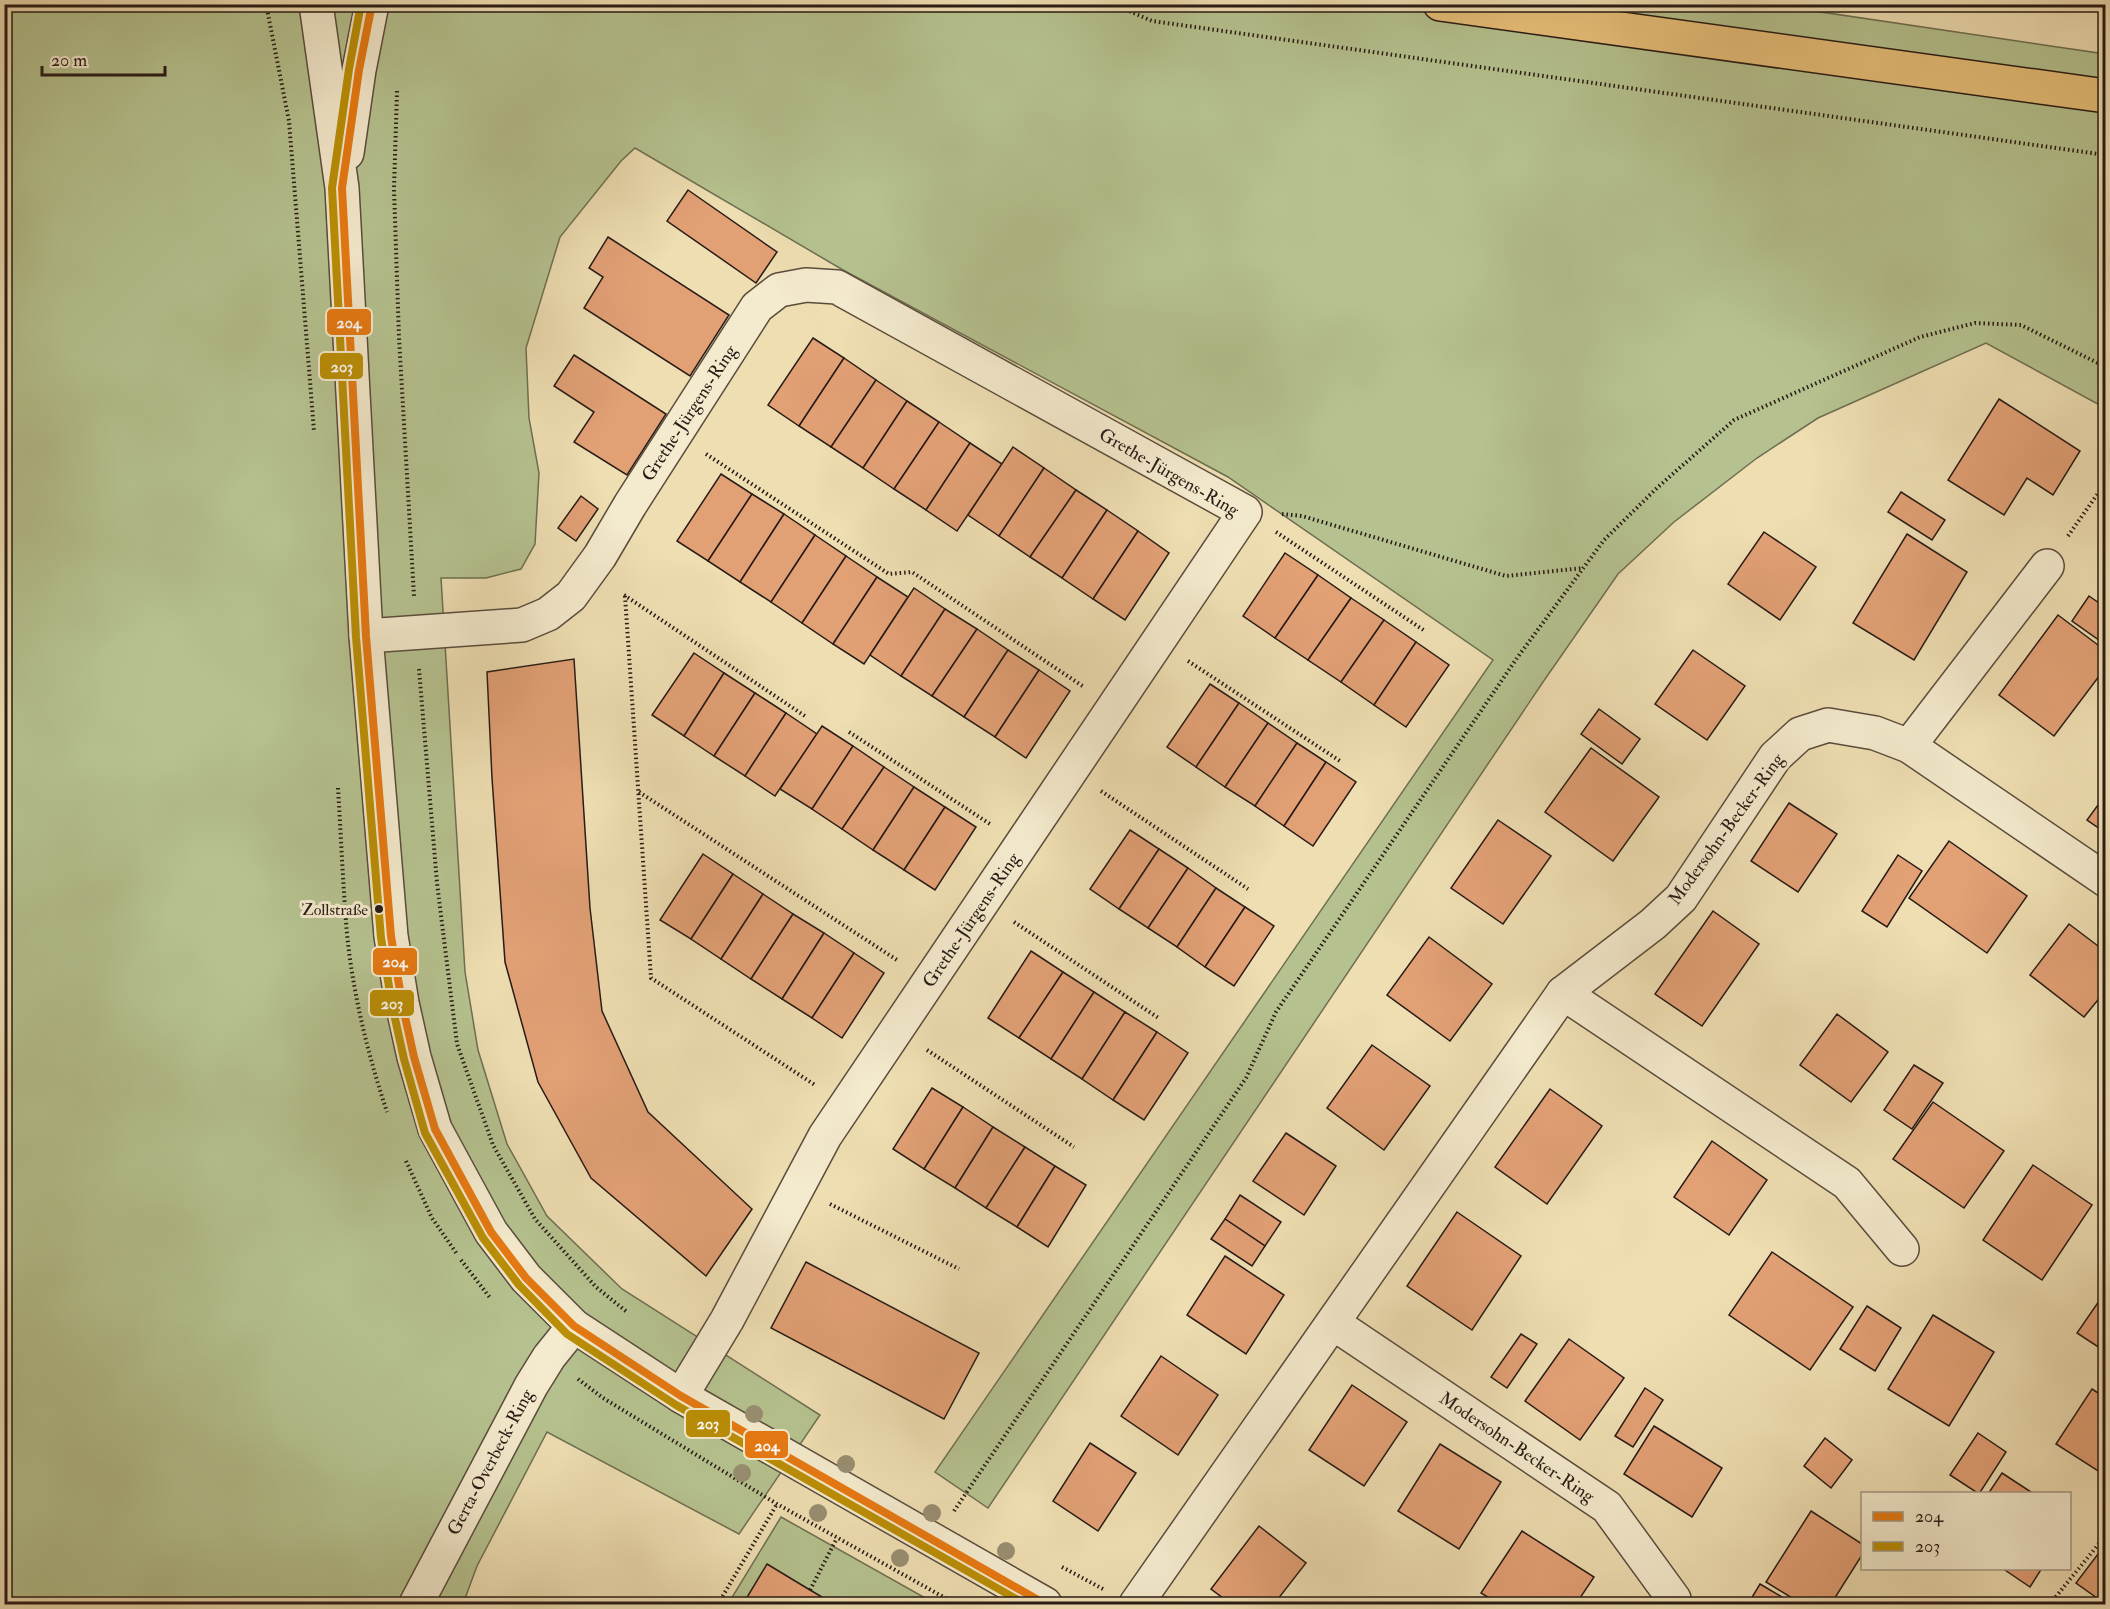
<svg xmlns="http://www.w3.org/2000/svg" width="2110" height="1609" viewBox="0 0 2110 1609" font-family="'IM FELL Double Pica',serif">
<style>
.green{fill:#b5c28f;stroke:#6e6e52;stroke-width:1.5}
.building{fill:#e2a075;stroke:#281b15;stroke-width:1.5}
.lines{fill:none;stroke-linecap:round;stroke-linejoin:round}
.minor-casing{stroke:#5a4c3c;stroke-width:36}
.major-casing{stroke:#281b15;stroke-width:36}
.path{stroke:#281b15;stroke-width:4;stroke-dasharray:1.5 3;stroke-linecap:butt}
.minor{stroke:#f4eacd;stroke-width:33}
.major{stroke:#e7bf79;stroke-width:33}
.bus-1-casing{stroke:#f4eacd;stroke-width:12}
.bus-2-casing{stroke:#f4eacd;stroke-width:12}
.bus-1{stroke:#e67912;stroke-width:8}
.bus-2{stroke:#ba8e05;stroke-width:8}
.tree{fill:#988e70}
.bus-dot{fill:#281b15;stroke:#f4eacd;stroke-width:2}
.labels{text-anchor:middle;stroke-width:6;stroke-linejoin:round;paint-order:stroke}
.bus-label{font-size:16px;fill:#281b15;stroke:#f4eacd;text-anchor:end}
.street-label{font-size:18px;fill:#281b15;stroke:#f4eacd}
.line-badge{stroke:#f4eacd;stroke-width:2}
.badge-label{font-size:16px;text-anchor:middle;font-weight:bold;fill:#fff}
</style>
<rect width="100%" height="100%" fill="#eedeb2"/>
<filter id="stains"><feTurbulence type="fractalNoise" baseFrequency=".00333" numOctaves="4"/><feColorMatrix values="0 0 0 0 .2 0 0 0 0 .09 0 0 0 0 .02 0 0 0 .5 -.17"/></filter>
<radialGradient id="worn" r=".72"><stop offset=".6" stop-color="#630" stop-opacity="0"/><stop offset="1" stop-color="#630" stop-opacity=".3"/></radialGradient>
<!-- green -->
<g class="green">
<polygon points="1767,4 2105,54 2105,408 1986,343 1818,418 1757,458 1674,522 1618,574 1543,682 988,1508 935,1472 1493,660 1228,477 843,270 635,148 621,161 560,237 526,348 529,418 539,473 535,544 521,569 486,578 441,578 465,972 478,1050 507,1144 547,1216 622,1289 820,1415 739,1534 547,1432 477,1566 463,1604 5,1604 5,5"/>
<polygon points="781,1517 936,1604 728,1604"/>
</g>
<!-- building -->
<g class="building">
<polygon points="688,190 777,252 756,283 667,221"/>
<polygon points="608,237 729,315 690,376 584,308 603,277 589,268"/>
<polygon points="813,338 844,358 799,426 768,405"/>
<polygon points="574,355 666,414 627,475 574,442 594,412 554,386"/>
<polygon points="844,358 876,380 831,447 799,426"/>
<polygon points="876,380 907,401 863,468 831,447"/>
<polygon points="1999,399 2080,451 2053,495 2027,478 2004,515 1948,480"/>
<polygon points="907,401 939,422 894,489 863,468"/>
<polygon points="939,422 970,443 926,510 894,489"/>
<polygon points="970,443 1002,464 957,531 926,510"/>
<polygon points="1013,447 1044,468 999,536 968,515"/>
<polygon points="1044,468 1076,490 1030,557 999,536"/>
<polygon points="721,474 752,494 708,561 677,541"/>
<polygon points="1076,490 1107,510 1062,578 1030,557"/>
<polygon points="1901,492 1945,520 1932,540 1888,512"/>
<polygon points="752,494 784,514 740,582 708,561"/>
<polygon points="581,496 598,509 576,541 558,528"/>
<polygon points="1107,510 1138,531 1093,599 1062,578"/>
<polygon points="784,514 815,535 771,602 740,582"/>
<polygon points="1138,531 1169,553 1125,620 1093,599"/>
<polygon points="1764,532 1816,567 1780,620 1728,584"/>
<polygon points="1907,534 1967,572 1914,660 1853,623"/>
<polygon points="815,535 846,556 802,623 771,602"/>
<polygon points="1285,553 1318,575 1275,638 1243,616"/>
<polygon points="846,556 877,577 833,644 802,623"/>
<polygon points="1318,575 1351,598 1308,660 1275,638"/>
<polygon points="877,577 908,597 864,664 833,644"/>
<polygon points="914,588 945,609 901,676 870,655"/>
<polygon points="2089,596 2106,608 2106,645 2072,621"/>
<polygon points="1351,598 1384,620 1341,682 1308,660"/>
<polygon points="945,609 977,629 932,696 901,676"/>
<polygon points="2058,615 2106,651 2106,667 2054,736 1999,695"/>
<polygon points="1384,620 1416,642 1374,705 1341,682"/>
<polygon points="977,629 1008,650 964,717 932,696"/>
<polygon points="1416,642 1449,665 1406,727 1374,705"/>
<polygon points="1008,650 1039,670 995,737 964,717"/>
<polygon points="1693,650 1745,686 1707,740 1655,704"/>
<polygon points="694,653 724,673 684,736 652,715"/>
<polygon points="574,659 590,908 602,1011 648,1112 752,1209 706,1276 591,1178 538,1082 505,962 492,778 487,672"/>
<polygon points="1039,670 1070,691 1026,758 995,737"/>
<polygon points="724,673 755,693 714,756 684,736"/>
<polygon points="1210,684 1239,703 1196,767 1167,747"/>
<polygon points="755,693 786,713 745,776 714,756"/>
<polygon points="1239,703 1268,723 1225,787 1196,767"/>
<polygon points="1599,709 1640,739 1622,764 1581,734"/>
<polygon points="786,713 817,734 775,796 745,776"/>
<polygon points="1268,723 1297,743 1255,806 1225,787"/>
<polygon points="822,726 853,746 812,809 780,789"/>
<polygon points="1297,743 1326,762 1284,826 1255,806"/>
<polygon points="853,746 884,767 842,829 812,809"/>
<polygon points="1591,748 1659,797 1613,861 1545,812"/>
<polygon points="1326,762 1356,782 1313,846 1284,826"/>
<polygon points="884,767 914,787 873,850 842,829"/>
<polygon points="914,787 945,807 904,870 873,850"/>
<polygon points="2106,794 2106,833 2087,820"/>
<polygon points="1789,803 1837,834 1798,892 1751,861"/>
<polygon points="945,807 976,827 935,890 904,870"/>
<polygon points="1498,820 1551,856 1503,924 1451,888"/>
<polygon points="1130,830 1159,849 1119,909 1090,889"/>
<polygon points="1949,841 2027,896 1987,953 1909,898"/>
<polygon points="1159,849 1188,868 1148,928 1119,909"/>
<polygon points="703,854 733,874 691,939 660,920"/>
<polygon points="1898,855 1922,871 1887,927 1862,911"/>
<polygon points="1188,868 1216,888 1177,947 1148,928"/>
<polygon points="733,874 763,894 721,959 691,939"/>
<polygon points="1216,888 1245,907 1205,967 1177,947"/>
<polygon points="763,894 793,914 751,979 721,959"/>
<polygon points="1245,907 1274,926 1234,986 1205,967"/>
<polygon points="1713,911 1759,944 1702,1026 1655,994"/>
<polygon points="793,914 824,933 782,999 751,979"/>
<polygon points="2069,924 2106,952 2106,990 2084,1017 2030,975"/>
<polygon points="824,933 854,953 812,1018 782,999"/>
<polygon points="1429,937 1492,984 1450,1041 1387,995"/>
<polygon points="1031,951 1063,972 1019,1038 988,1018"/>
<polygon points="854,953 884,973 842,1038 812,1018"/>
<polygon points="1063,972 1094,992 1051,1059 1019,1038"/>
<polygon points="1094,992 1125,1012 1082,1079 1051,1059"/>
<polygon points="1125,1012 1157,1032 1113,1100 1082,1079"/>
<polygon points="1837,1014 1888,1052 1851,1102 1800,1065"/>
<polygon points="1157,1032 1188,1053 1144,1120 1113,1100"/>
<polygon points="1372,1045 1430,1086 1384,1150 1327,1108"/>
<polygon points="1914,1065 1943,1083 1912,1129 1884,1110"/>
<polygon points="932,1088 963,1107 924,1169 893,1149"/>
<polygon points="1550,1089 1602,1126 1547,1204 1495,1167"/>
<polygon points="1933,1102 2004,1151 1964,1208 1893,1159"/>
<polygon points="963,1107 993,1127 955,1188 924,1169"/>
<polygon points="993,1127 1025,1147 986,1208 955,1188"/>
<polygon points="1286,1133 1336,1166 1304,1215 1253,1181"/>
<polygon points="1712,1141 1767,1180 1729,1235 1674,1197"/>
<polygon points="1025,1147 1055,1166 1017,1227 986,1208"/>
<polygon points="2033,1165 2092,1205 2042,1280 1983,1240"/>
<polygon points="1055,1166 1086,1185 1048,1247 1017,1227"/>
<polygon points="1240,1195 1281,1222 1265,1246 1225,1219"/>
<polygon points="1457,1212 1521,1256 1472,1330 1407,1286"/>
<polygon points="1225,1219 1265,1246 1252,1266 1211,1239"/>
<polygon points="1772,1252 1853,1307 1810,1370 1729,1315"/>
<polygon points="1225,1256 1284,1295 1246,1354 1187,1315"/>
<polygon points="806,1262 979,1353 944,1419 771,1328"/>
<polygon points="2106,1291 2106,1352 2077,1333"/>
<polygon points="1867,1306 1901,1328 1875,1371 1840,1349"/>
<polygon points="1933,1315 1994,1352 1949,1426 1888,1389"/>
<polygon points="1521,1334 1537,1344 1507,1388 1491,1377"/>
<polygon points="1569,1339 1624,1378 1580,1440 1525,1401"/>
<polygon points="1161,1356 1218,1395 1178,1455 1121,1416"/>
<polygon points="1352,1385 1407,1422 1364,1486 1309,1450"/>
<polygon points="1645,1388 1663,1400 1633,1447 1615,1436"/>
<polygon points="2092,1389 2106,1398 2106,1476 2056,1444"/>
<polygon points="1654,1426 1722,1468 1692,1517 1624,1474"/>
<polygon points="1978,1433 2006,1452 1979,1494 1950,1475"/>
<polygon points="1825,1438 1852,1460 1831,1488 1804,1466"/>
<polygon points="1090,1443 1136,1473 1098,1531 1053,1501"/>
<polygon points="1440,1444 1501,1482 1459,1549 1398,1511"/>
<polygon points="2002,1473 2034,1494 1988,1494"/>
<polygon points="1811,1511 1862,1544 1862,1555 1831,1604 1802,1604 1766,1582"/>
<polygon points="1259,1526 1306,1563 1274,1604 1231,1604 1211,1589"/>
<polygon points="1522,1531 1594,1577 1576,1604 1499,1604 1481,1593"/>
<polygon points="2101,1550 2106,1554 2106,1587 2097,1598 2076,1583"/>
<polygon points="767,1564 810,1590 834,1604 743,1604"/>
<polygon points="2002,1568 2042,1568 2030,1587"/>
<polygon points="1760,1584 1794,1604 1748,1604"/>
</g>
<g class="lines">
<defs>
<g id="minor">
<polyline points="316,4 342,188 366,636 391,936 402,1003 414,1057 435,1129 491,1232 526,1278 574,1326 681,1396 1045,1604"/>
<polyline points="347,153 359,70 372,4"/>
<polyline points="366,636 522,625 548,614 571,596 600,556 630,505 757,307 779,290 806,285 837,287 1245,512 825,1136 727,1320 681,1396"/>
<polyline points="1909,746 2047,566"/>
<polyline points="1563,993 1847,1183 1902,1249"/>
<polyline points="1333,1323 1607,1507 1674,1599"/>
<polyline points="416,1604 531,1386 549,1357 574,1326"/>
<polyline points="1136,1604 1563,993 1653,924 1681,898 1775,757 1800,734 1828,725 1875,733 1909,746 2106,880"/>
</g>
<polyline id="major" points="1440,4 2106,96"/>
</defs>
<!-- minor casing -->
<use href="#minor" class="minor-casing"/>
<!-- major casing -->
<use href="#major" class="major-casing"/>
<!-- path -->
<g class="path">
<polyline points="266,4 289,121 314,431"/>
<polyline points="1113,4 1152,21 2106,155"/>
<polyline points="397,91 394,189 399,338 414,596"/>
<polyline points="706,454 889,574 912,572 1084,687"/>
<polyline points="1282,514 1302,516 1506,576 1583,568"/>
<polyline points="1276,532 1425,631"/>
<polyline points="2068,536 2106,482"/>
<polyline points="624,595 805,716"/>
<polyline points="625,596 651,978 815,1085"/>
<polyline points="1188,661 1340,761"/>
<polyline points="419,669 437,883 457,1044 493,1145 535,1219 596,1287 627,1312"/>
<polyline points="849,732 990,824"/>
<path d="M338,788C341,837 343,886 347,934C353,994 368,1055 387,1112"/>
<polyline points="1101,791 1248,889"/>
<polyline points="639,792 897,960"/>
<polyline points="1014,922 1160,1019"/>
<polyline points="927,1050 1074,1147"/>
<polyline points="406,1161 432,1218 457,1254"/>
<polyline points="830,1204 959,1269"/>
<polyline points="461,1260 491,1299"/>
<polyline points="578,1379 603,1398 777,1504 956,1604"/>
<polyline points="954,1511 1246,1078 1276,1012 1517,658 1604,540 1658,487 1734,420 1920,337 1975,323 2021,325 2106,367"/>
<polyline points="1062,1567 1103,1589"/>
<polyline points="810,1590 837,1538"/>
<polyline points="718,1604 777,1504"/>
<polyline points="2050,1604 2106,1535"/>
</g>
<!-- minor -->
<use href="#minor" class="minor"/>
<!-- major -->
<use href="#major" class="major"/>
<defs>
<polyline id="bus-1" points="372,4 359,70 342,188 366,636 391,936 402,1003 414,1057 435,1129 491,1232 526,1278 574,1326 681,1396 1045,1604"/>
<polyline id="bus-2" points="361,4 349,69 332,188 356,637 381,938 392,1005 404,1059 425,1133 483,1238 519,1285 567,1334 676,1405 1025,1604"/>
</defs>
<!-- bus-1 casing -->
<use href="#bus-1" class="bus-1-casing"/>
<!-- bus-2 casing -->
<use href="#bus-2" class="bus-2-casing"/>
<!-- bus-1 -->
<use href="#bus-1" class="bus-1"/>
<!-- bus-2 -->
<use href="#bus-2" class="bus-2"/>
</g>
<!-- trees -->
<g class="tree">
<circle cx="754" cy="1414" r="9"/>
<circle cx="846" cy="1464" r="9"/>
<circle cx="742" cy="1473" r="9"/>
<circle cx="818" cy="1513" r="9"/>
<circle cx="932" cy="1513" r="9"/>
<circle cx="1006" cy="1551" r="9"/>
<circle cx="900" cy="1558" r="9"/>
</g>
<!-- markers -->
<circle class="bus-dot" cx="379" cy="909" r="5"/>
<g class="labels">
<!-- bus labels -->
<g class="bus-label">
<text x="368" y="915">Zollstraße</text>
</g>
<!-- street labels -->
<g class="street-label">
<text transform="translate(689 413) rotate(-57)" y="6">Grethe-Jürgens-Ring</text>
<text transform="translate(1169 472) rotate(30)" y="6">Grethe-Jürgens-Ring</text>
<text transform="translate(1726 829) rotate(-54)" y="6">Modersohn-Becker-Ring</text>
<text transform="translate(971 920) rotate(-56)" y="6">Grethe-Jürgens-Ring</text>
<text transform="translate(1517 1447) rotate(34)" y="6">Modersohn-Becker-Ring</text>
<text transform="translate(490 1462) rotate(-62)" y="6">Gerta-Overbeck-Ring</text>
</g>
</g>
<g class="line-badge">
<rect x="326" y="308" width="46" height="28" rx="6" fill="#e67912"/>
<rect x="319" y="352" width="45" height="28" rx="6" fill="#ba8e05"/>
<rect x="372" y="947" width="46" height="29" rx="6" fill="#e67912"/>
<rect x="369" y="989" width="46" height="28" rx="6" fill="#ba8e05"/>
<rect x="685" y="1409" width="46" height="29" rx="6" fill="#ba8e05"/>
<rect x="744" y="1430" width="45" height="29" rx="6" fill="#e67912"/>
</g>
<g class="badge-label">
<text x="349" y="328">204</text>
<text x="342" y="372">203</text>
<text x="395" y="967">204</text>
<text x="392" y="1009">203</text>
<text x="708" y="1429">203</text>
<text x="767" y="1451">204</text>
</g>
<!-- margin -->
<rect width="2110" height="1609" fill="none" stroke="#eedeb2" stroke-width="24"/>
<rect x="6" y="6" width="2098" height="1597" fill="none" stroke="#281b15" stroke-width="3"/>
<rect x="12" y="12" width="2086" height="1585" fill="none" stroke="#281b15" stroke-width="1.5"/>
<!-- legend -->
<rect x="1861" y="1492" width="210" height="78" fill="#f4eacd" stroke="#a29783" stroke-width="1.5"/>
<rect x="1873" y="1512" width="30" height="9" fill="#e67912" stroke="#a29783" stroke-width="1.5"/>
<text x="1915" y="1522" font-size="18" fill="#281b15">204</text>
<rect x="1873" y="1542" width="30" height="9" fill="#ba8e05" stroke="#a29783" stroke-width="1.5"/>
<text x="1915" y="1552" font-size="18" fill="#281b15">203</text>
<!-- scale -->
<path d="M42 66v9h123v-9" fill="none" stroke="#281b15" stroke-width="3"/>
<text x="51" y="66" font-size="18" fill="#281b15" stroke="#f4eacd" stroke-width="4.5" paint-order="stroke">20 m</text>
<rect width="100%" height="100%" filter="url(#stains)"/>
<rect width="100%" height="100%" fill="url(#worn)"/>
</svg>
